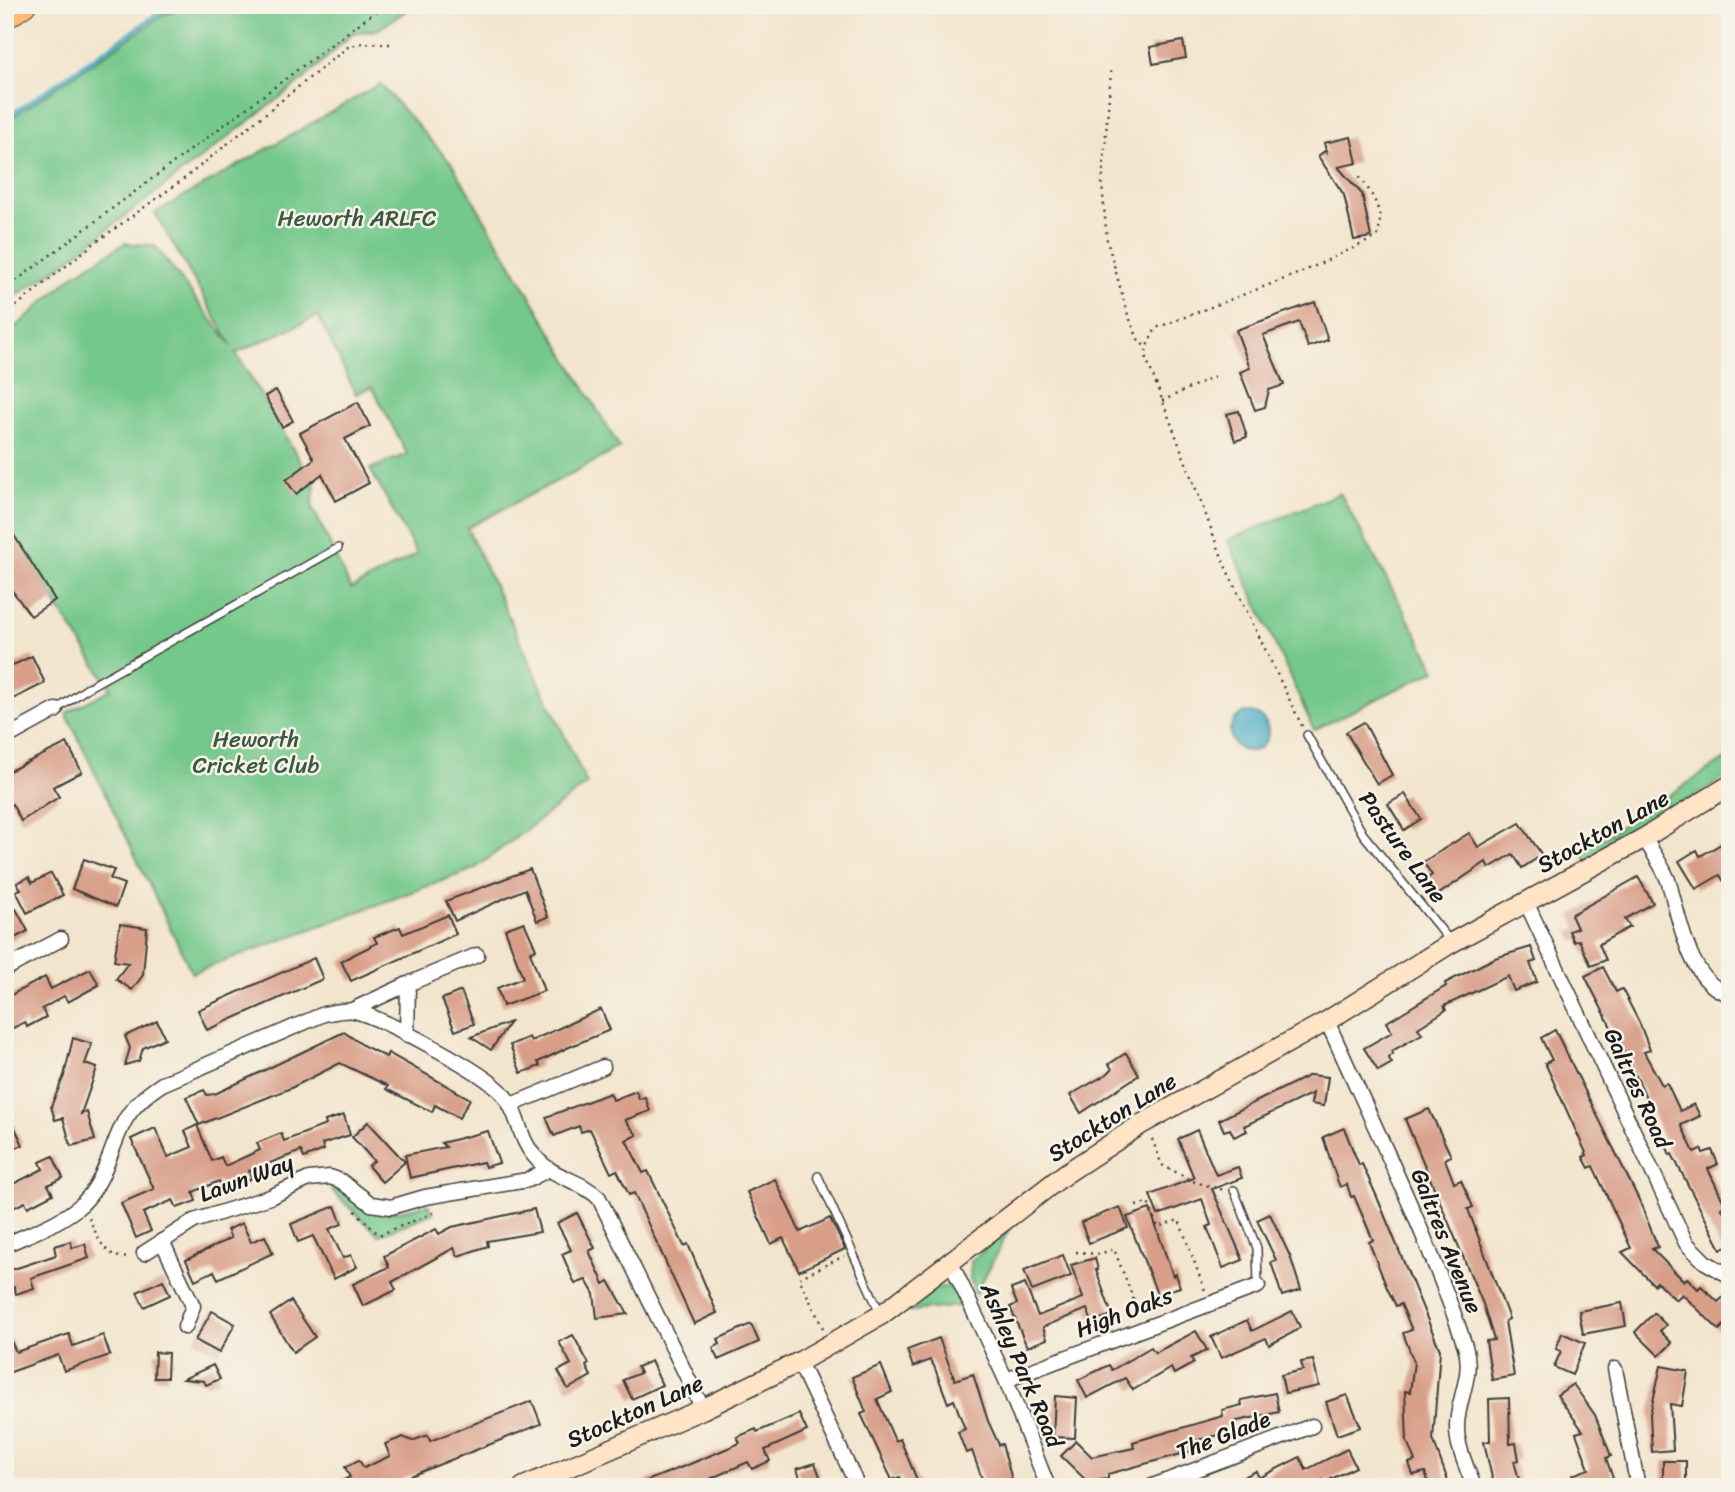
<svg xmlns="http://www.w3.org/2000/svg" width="1735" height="1492" viewBox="0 0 1735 1492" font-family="Sriracha,sans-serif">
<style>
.green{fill:#74c88b;stroke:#487254;stroke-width:2;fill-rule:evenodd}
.water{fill:#45acc5;stroke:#306470;stroke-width:2}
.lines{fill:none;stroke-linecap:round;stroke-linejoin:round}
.stream{stroke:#45acc5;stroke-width:4.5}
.building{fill:#d89e88}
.lane-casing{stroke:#3c3a37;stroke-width:10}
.street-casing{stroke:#3c3a37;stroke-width:17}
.secondary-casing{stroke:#3c3a37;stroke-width:22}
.primary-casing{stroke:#3c3a37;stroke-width:25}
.path{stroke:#3c3a37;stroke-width:2.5;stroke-dasharray:2 5;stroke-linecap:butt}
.lane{stroke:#fff;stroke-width:7}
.street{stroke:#fff;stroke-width:14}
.secondary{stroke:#ffe4c6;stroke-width:19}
.primary{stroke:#febb71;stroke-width:23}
.labels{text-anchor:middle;stroke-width:5;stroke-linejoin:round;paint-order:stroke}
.park-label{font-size:23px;fill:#3b5843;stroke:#f7f3e8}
.street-label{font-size:23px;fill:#1c1c1c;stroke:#f7f3e8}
</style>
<rect width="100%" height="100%" fill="#f7f3e8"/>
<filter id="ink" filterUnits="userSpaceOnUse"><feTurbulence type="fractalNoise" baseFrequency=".0143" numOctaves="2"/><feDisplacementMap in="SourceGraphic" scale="14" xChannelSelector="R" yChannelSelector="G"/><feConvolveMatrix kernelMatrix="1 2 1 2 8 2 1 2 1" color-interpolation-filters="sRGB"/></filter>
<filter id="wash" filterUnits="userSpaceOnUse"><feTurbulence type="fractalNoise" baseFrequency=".00686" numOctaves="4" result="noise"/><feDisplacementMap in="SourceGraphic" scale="28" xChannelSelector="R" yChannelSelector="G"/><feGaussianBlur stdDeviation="1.57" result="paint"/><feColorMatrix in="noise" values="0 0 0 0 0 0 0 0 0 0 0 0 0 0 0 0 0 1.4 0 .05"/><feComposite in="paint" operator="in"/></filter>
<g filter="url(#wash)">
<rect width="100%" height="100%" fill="#f3e5cd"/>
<!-- green -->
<g class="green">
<polygon points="188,5 415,5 377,30 353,33 304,79 52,272 5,303 5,122 162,16"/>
<path d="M380,84L452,164L620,448L467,528L587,784L474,869L192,973L66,713L111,689L5,525V331L18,325L75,274L125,243L155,246L232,346L155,213ZM318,316L356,394L372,387L407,454L370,469L417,554L351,589L312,506L315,486L236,353Z"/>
<polygon points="1340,493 1436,670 1314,730 1228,540"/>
<polygon points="1730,756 1730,775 1587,861 1581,852"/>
<path d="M331,1185C382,1211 367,1221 428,1204L433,1213L379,1235L332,1191Z"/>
<polygon points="1009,1229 976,1294 970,1278 971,1261"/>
<polygon points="939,1287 948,1287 957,1293 961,1306 901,1312"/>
</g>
<!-- water -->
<circle class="water" cx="1249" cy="732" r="19"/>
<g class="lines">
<!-- stream -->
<polyline class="stream" points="5,119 158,14 179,5"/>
</g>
<g id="blocks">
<!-- building -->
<g class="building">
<polygon points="1183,41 1186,58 1153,64 1150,47"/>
<polygon points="1351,137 1357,163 1338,167 1362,194 1371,237 1354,240 1344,195 1318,156 1325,151 1327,154 1324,143"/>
<polygon points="1315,302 1328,340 1308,347 1299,322 1263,335 1284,385 1269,390 1265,407 1255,410 1240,372 1250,368 1236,330"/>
<polygon points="276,390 293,421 282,427 265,396"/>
<polygon points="358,402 370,426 345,439 369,483 336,501 322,474 296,494 286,480 314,459 300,433"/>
<polygon points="1239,411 1247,437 1235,441 1227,414"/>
<polygon points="5,521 55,600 31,616 5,581"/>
<polygon points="32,656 45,683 5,703 5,669"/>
<polygon points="1364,722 1392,775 1377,784 1346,732"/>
<polygon points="67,743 82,772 53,787 59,797 21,821 12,804 5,808 5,773"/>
<polygon points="1405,794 1421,819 1404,830 1388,804"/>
<polygon points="1520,823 1542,855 1522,868 1513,854 1489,868 1486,862 1436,896 1425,880 1432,875 1423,862 1469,833 1478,847"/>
<polygon points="1730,839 1730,892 1720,875 1696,889 1679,861 1697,850 1700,856"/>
<polygon points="84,859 114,870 110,879 124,884 116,907 72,889"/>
<polygon points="530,869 548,917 537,921 525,889 455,921 446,901"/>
<polygon points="51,873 63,895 27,913 16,891 21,889 17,883 29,877 32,883"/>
<polygon points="1638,877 1653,903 1625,919 1630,927 1599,944 1606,960 1591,966 1579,940 1574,942 1569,931 1577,928 1571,915"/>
<polygon points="16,909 28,931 5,943 5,915"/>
<polygon points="448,915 456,934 351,981 341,961 377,943 374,937 400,927 403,934"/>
<polygon points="524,922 536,949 530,952 544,991 503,1006 497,988 523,978 505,929"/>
<polygon points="120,924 147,928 143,975 132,990 116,979 128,963 114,961"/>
<polygon points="1531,947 1536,961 1530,963 1537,982 1514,991 1508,976 1444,1006 1446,1010 1418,1028 1422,1034 1392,1051 1393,1054 1388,1057 1392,1063 1378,1071 1364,1048 1392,1032 1387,1022 1446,986 1445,983 1495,958"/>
<polygon points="314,958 323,979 207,1030 198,1010"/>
<polygon points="1603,967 1616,992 1622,989 1639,1022 1650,1050 1644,1052 1662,1085 1667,1083 1680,1111 1694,1104 1700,1116 1681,1125 1694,1152 1701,1149 1703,1153 1712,1150 1718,1164 1708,1169 1725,1205 1721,1208 1730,1218 1730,1245 1721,1249 1672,1154 1670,1155 1641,1086 1585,976"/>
<polygon points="90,969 99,985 68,1002 64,996 42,1009 46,1017 27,1027 25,1022 9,1030 5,1023 5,998 45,977 51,989"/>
<polygon points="461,991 474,1024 455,1031 442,999"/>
<polygon points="601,1009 610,1030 567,1048 538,1062 540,1066 521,1073 510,1045 529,1037 531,1041"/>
<polygon points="157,1021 165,1038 143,1048 139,1061 125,1065 130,1048 125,1036"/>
<polygon points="510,1022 491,1050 471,1037"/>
<polygon points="1555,1030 1639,1200 1658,1247 1652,1249 1684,1281 1687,1278 1698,1289 1701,1286 1718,1302 1730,1291 1730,1320 1719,1330 1682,1294 1676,1300 1657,1282 1654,1285 1622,1252 1631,1248 1593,1166 1589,1168 1583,1157 1587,1155 1545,1063 1552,1060 1541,1038"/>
<polygon points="344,1032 364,1046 386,1057 388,1053 470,1099 459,1118 435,1105 432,1112 386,1089 388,1086 340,1063 291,1088 199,1125 186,1097 204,1090 207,1095 215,1094"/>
<polygon points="73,1038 92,1044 85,1064 97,1068 81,1114 87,1112 95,1140 71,1146 63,1118 55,1120 51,1106 64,1076"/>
<polygon points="1126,1053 1139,1075 1081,1113 1070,1095 1107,1074 1112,1069 1109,1064"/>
<polygon points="1310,1075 1328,1077 1324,1106 1311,1104 1313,1093 1244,1126 1247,1131 1234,1137 1230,1129 1224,1131 1219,1120"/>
<polygon points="636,1091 639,1099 645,1097 650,1111 625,1120 637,1135 626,1140 643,1173 648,1171 684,1246 688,1244 717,1313 694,1324 634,1193 629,1195 617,1170 611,1173 590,1129 581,1132 579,1126 554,1136 546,1117 610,1093 613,1100"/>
<polygon points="1429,1109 1451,1156 1445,1159 1454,1183 1461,1180 1473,1207 1468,1209 1509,1319 1505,1321 1514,1376 1492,1380 1486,1341 1494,1340 1483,1304 1405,1119"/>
<polygon points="344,1115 350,1135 322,1144 324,1150 304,1158 301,1151 249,1171 252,1178 224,1191 219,1181 193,1192 196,1201 177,1208 173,1200 143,1213 151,1231 136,1238 121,1203 154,1189 131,1139 155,1128 168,1157 192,1147 185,1131 197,1125 212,1161 221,1157 225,1166 260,1150 257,1143 281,1133 284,1141 326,1125 325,1121"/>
<polygon points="368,1122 405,1162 382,1182 368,1166 374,1161 352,1137"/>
<polygon points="14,1126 23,1145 10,1150 5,1130"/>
<polygon points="1344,1128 1359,1165 1362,1164 1377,1197 1440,1350 1433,1439 1450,1487 1430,1487 1425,1472 1413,1475 1409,1463 1415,1461 1407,1441 1405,1391 1410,1392 1414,1362 1403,1333 1412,1330 1401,1304 1396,1306 1387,1288 1369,1242 1373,1240 1354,1196 1351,1197 1347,1184 1340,1187 1335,1174 1323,1137"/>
<polygon points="1197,1130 1216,1175 1238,1167 1242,1178 1212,1189 1243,1260 1223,1268 1207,1227 1211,1225 1202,1199 1158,1215 1150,1195 1194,1178 1178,1139"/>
<polygon points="488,1131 499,1163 485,1167 483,1162 410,1178 405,1155 446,1147 441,1143"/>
<polygon points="53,1156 63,1178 48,1185 53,1194 28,1207 25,1202 5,1212 5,1188 43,1169 40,1162"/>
<polygon points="775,1179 800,1232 830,1218 845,1249 799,1271 783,1238 771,1244 747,1192"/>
<polygon points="335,1206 342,1224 329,1229 343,1258 351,1255 357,1267 334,1279 313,1236 298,1242 291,1224"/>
<polygon points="1120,1207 1128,1228 1089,1243 1081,1222"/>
<polygon points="534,1209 540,1232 487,1241 488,1246 458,1256 454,1248 392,1282 396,1290 363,1306 353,1284 389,1267 384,1256 436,1229 439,1234 452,1227"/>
<polygon points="1150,1209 1173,1276 1176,1274 1180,1287 1157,1294 1127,1217"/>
<polygon points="577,1213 595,1248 589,1251 604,1284 609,1281 628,1314 597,1318 594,1294 586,1280 575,1284 562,1254 571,1250 557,1223"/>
<polygon points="1270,1214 1290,1256 1301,1290 1282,1296 1271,1262 1276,1260 1257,1220"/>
<polygon points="242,1223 251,1242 265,1236 273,1253 218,1279 214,1271 195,1280 186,1260 231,1238 227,1230"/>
<polygon points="71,1241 72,1248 85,1244 89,1258 31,1278 34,1288 16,1294 14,1287 5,1290 5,1272 56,1255 54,1246"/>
<polygon points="1063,1255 1071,1276 1032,1291 1024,1270"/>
<polygon points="1095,1258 1098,1270 1096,1270 1112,1315 1092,1322 1087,1309 1043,1327 1047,1339 1027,1347 1010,1307 1017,1304 1011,1289 1025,1284 1038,1316 1083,1298 1071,1265"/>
<polygon points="163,1280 170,1295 144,1307 137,1292"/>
<polygon points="291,1301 315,1337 293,1352 270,1315"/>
<polygon points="1622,1303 1626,1326 1583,1334 1579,1311"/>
<polygon points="212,1311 235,1324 219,1353 195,1340"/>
<polygon points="1292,1311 1300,1327 1294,1332 1269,1345 1266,1338 1221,1358 1211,1337 1247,1320 1252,1331"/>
<polygon points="1654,1313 1666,1325 1660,1331 1672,1343 1659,1356 1635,1332"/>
<polygon points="751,1324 759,1342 718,1360 713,1348 720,1344 718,1339"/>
<polygon points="5,1328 16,1352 69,1334 73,1346 103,1335 110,1355 64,1371 58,1355 5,1374"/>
<polygon points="1196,1331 1207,1350 1191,1358 1194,1363 1174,1374 1171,1368 1133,1390 1125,1378 1087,1398 1078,1380 1109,1365 1112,1370 1151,1347 1155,1353"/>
<polygon points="1562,1333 1585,1343 1572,1375 1554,1367 1561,1351 1556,1349"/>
<polygon points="573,1335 589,1364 586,1366 591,1376 568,1389 558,1371 571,1364 559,1342"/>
<polygon points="939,1338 955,1380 973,1374 988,1421 999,1445 1002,1444 1014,1487 985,1487 972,1451 966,1453 958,1432 965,1429 954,1400 948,1403 934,1366 930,1360 913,1367 907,1350"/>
<polygon points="155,1352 168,1353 167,1378 154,1378"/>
<polygon points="1313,1360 1319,1386 1285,1393 1281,1375 1303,1370 1301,1362"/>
<polygon points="651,1361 662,1385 632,1399 623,1380 640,1373 637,1367"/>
<polygon points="213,1365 220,1379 206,1385 204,1381 183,1379"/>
<polygon points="881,1365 892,1392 877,1399 895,1441 900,1439 920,1487 905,1487 900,1477 892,1480 861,1414 866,1412 852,1377"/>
<polygon points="1661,1366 1688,1371 1682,1406 1670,1404 1673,1450 1652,1452 1650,1414"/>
<polygon points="1573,1384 1595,1415 1611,1456 1606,1458 1616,1487 1590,1487 1589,1483 1576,1487 1572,1475 1589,1469 1576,1433 1583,1431 1557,1395"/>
<polygon points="1275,1393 1279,1412 1233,1422 1236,1431 1189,1442 1192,1451 1108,1474 1108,1479 1100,1480 1093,1487 1061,1456 1076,1441 1092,1457 1134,1448 1133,1442 1223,1416 1222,1410 1242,1405 1241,1400"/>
<polygon points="1347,1395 1361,1427 1337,1435 1326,1402"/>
<polygon points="1055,1396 1077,1398 1075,1438 1053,1437"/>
<polygon points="1509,1398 1510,1444 1516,1443 1519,1460 1514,1461 1521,1487 1494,1487 1484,1442 1490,1441 1489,1399"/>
<polygon points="532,1401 541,1424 383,1487 330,1487 350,1477 345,1467 359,1460 364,1468 390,1456 385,1444 403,1437 412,1441 428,1435 430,1441"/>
<polygon points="799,1414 807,1431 765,1450 770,1461 752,1469 748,1462 698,1484 699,1487 631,1487 690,1464 740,1443 737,1437 756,1429 757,1432"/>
<polygon points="1347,1449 1356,1467 1323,1483 1322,1480 1308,1487 1297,1487 1295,1482 1285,1487 1222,1487 1256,1471 1259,1478 1300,1457 1306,1470"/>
<rect x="1663" y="1461" width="23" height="26"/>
<polygon points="815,1463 824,1487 803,1487 797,1469"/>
</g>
</g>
</g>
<g filter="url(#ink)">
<use href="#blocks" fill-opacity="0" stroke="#3c3a37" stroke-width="2"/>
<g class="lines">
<defs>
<g id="lane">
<polyline points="56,710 89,687 338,548"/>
<polyline points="1307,735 1363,834 1451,942"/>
<polyline points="818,1176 881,1315"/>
<polyline points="1234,1190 1257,1248 1258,1286"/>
</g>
<g id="street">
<polyline points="5,738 56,710"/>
<path d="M1644,838C1652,851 1662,865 1668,880C1679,914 1688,985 1730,994"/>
<polyline points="1526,902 1686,1243 1705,1262 1730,1276"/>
<polyline points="5,969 61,939"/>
<polyline points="352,1010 408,984"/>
<path d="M1327,1021C1375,1128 1428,1235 1465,1346C1474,1374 1458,1398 1457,1425C1456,1446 1467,1467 1474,1487"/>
<polyline points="407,1035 408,984 477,955"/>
<polyline points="511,1105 603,1067"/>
<polyline points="162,1241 193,1306 185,1327"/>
<path d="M5,1245C31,1233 61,1223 82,1204C105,1182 110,1149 124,1122C133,1105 147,1094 162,1084L324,1014C334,1012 345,1009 355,1011C384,1019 485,1072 503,1094C520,1114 518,1140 537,1159C554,1178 581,1180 599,1198L703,1409"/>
<polyline points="144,1253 194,1221 270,1197 309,1179 330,1177 341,1181 371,1204 391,1207 425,1197 528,1180 547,1170"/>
<polyline points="951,1263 1006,1380 1048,1487"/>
<polyline points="799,1362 858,1487"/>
<polyline points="1615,1369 1638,1487"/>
<polyline points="1006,1380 1258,1286"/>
<polyline points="1150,1487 1312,1426"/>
</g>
<polyline id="secondary" points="523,1487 703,1409 799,1362 881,1315 1065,1174 1140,1125 1327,1021 1451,943 1644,838 1730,785"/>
<polyline id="primary" points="5,18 24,5"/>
</defs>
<!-- lane casing -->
<use href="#lane" class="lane-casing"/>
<!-- street casing -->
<use href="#street" class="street-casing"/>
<!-- secondary casing -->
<use href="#secondary" class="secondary-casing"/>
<!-- primary casing -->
<use href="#primary" class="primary-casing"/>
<!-- path -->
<g class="path">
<polyline points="1111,71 1102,184 1107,240 1127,312 1138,339 1146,348"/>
<polyline points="5,289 384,5"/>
<polyline points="5,315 92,245 185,178 348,47 363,43 391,44"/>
<polyline points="1162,401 1215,376"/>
<path d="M1302,726L1226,568L1147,360L1146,348L1156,328L1300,273L1377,237C1386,213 1372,193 1358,175"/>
<polyline points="1152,1139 1162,1165 1195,1182 1224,1190"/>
<polyline points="1136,1206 1148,1203 1158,1227 1179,1220 1205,1291"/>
<polyline points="355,1211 379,1235 433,1213 431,1210"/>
<path d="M89,1218C98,1237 105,1261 130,1257"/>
<polyline points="1076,1252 1099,1254 1114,1249 1140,1316"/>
<polyline points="823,1328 799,1278 844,1256"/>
</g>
<!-- lane -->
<use href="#lane" class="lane"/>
<!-- street -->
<use href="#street" class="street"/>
<!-- secondary -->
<use href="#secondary" class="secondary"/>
<!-- primary -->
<use href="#primary" class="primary"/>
</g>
</g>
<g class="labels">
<!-- park labels -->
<g class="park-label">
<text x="357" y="226">Heworth ARLFC</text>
<text x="256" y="747">Heworth<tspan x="256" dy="26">Cricket Club</tspan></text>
</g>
<!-- street labels -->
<g class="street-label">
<text transform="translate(1603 831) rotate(-29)" y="8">Stockton Lane</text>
<text transform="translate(1403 847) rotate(54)" y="8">Pasture Lane</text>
<text transform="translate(1638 1088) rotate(65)" y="8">Galtres Road</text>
<text transform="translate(1112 1117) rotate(-32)" y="8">Stockton Lane</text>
<text transform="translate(246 1178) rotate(-20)" y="8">Lawn Way</text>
<text transform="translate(1447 1241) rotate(68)" y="8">Galtres Avenue</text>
<text transform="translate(1124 1312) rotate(-21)" y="8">High Oaks</text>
<text transform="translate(1022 1365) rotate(67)" y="8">Ashley Park Road</text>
<text transform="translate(635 1411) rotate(-24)" y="8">Stockton Lane</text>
<text transform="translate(1223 1435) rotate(-21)" y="8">The Glade</text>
</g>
</g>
<!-- margin -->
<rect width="1735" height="1492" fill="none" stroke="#f7f3e8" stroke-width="28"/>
</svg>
